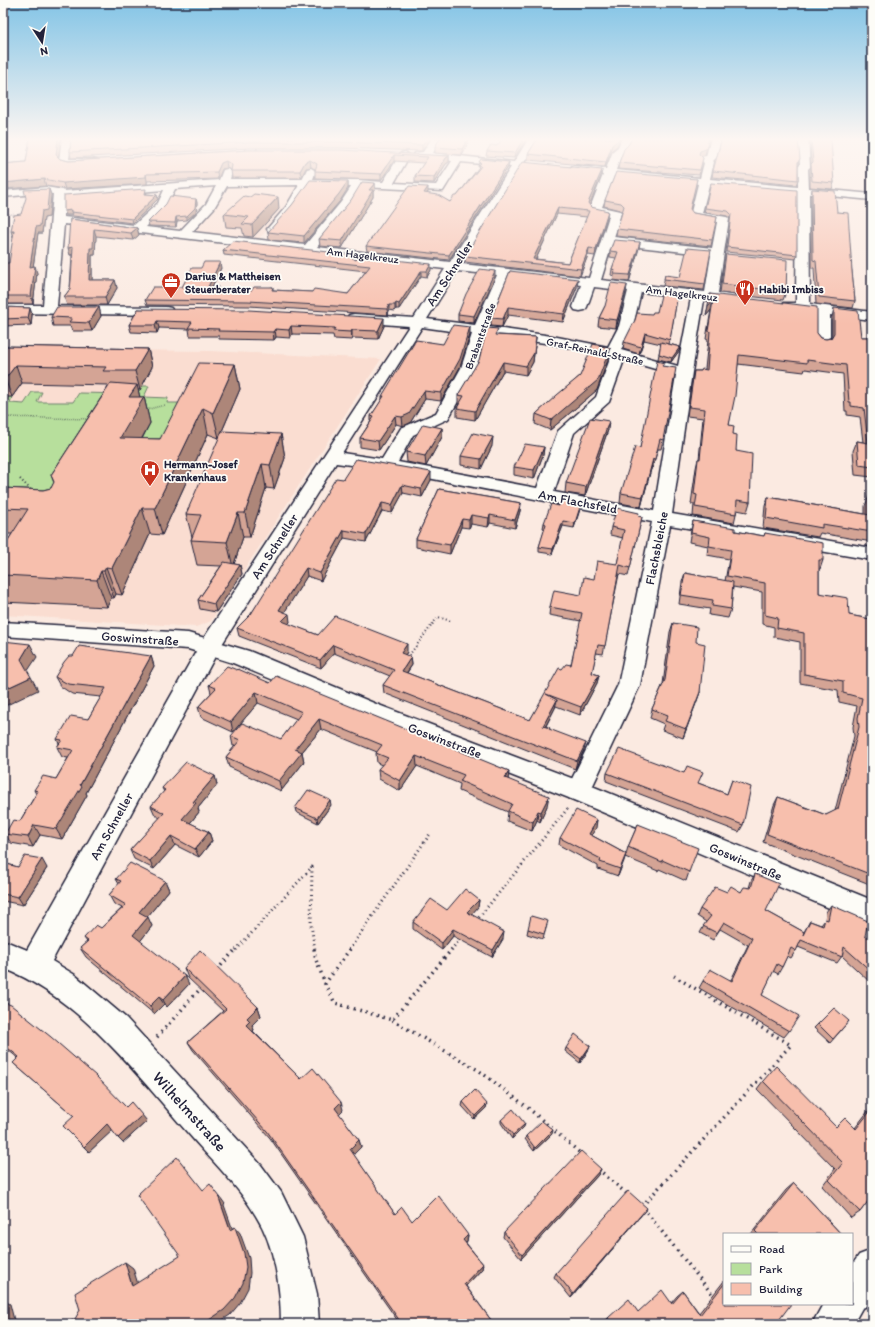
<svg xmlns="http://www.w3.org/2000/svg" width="875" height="1327" viewBox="0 0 875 1327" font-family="Itim,sans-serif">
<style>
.built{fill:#faddd1}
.green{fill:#b7df9c;stroke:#6c806c}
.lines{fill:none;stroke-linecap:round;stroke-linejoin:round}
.minor-casing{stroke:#22223b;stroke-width:3}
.major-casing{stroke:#22223b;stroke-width:3}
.path-far3{stroke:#22223b;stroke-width:1.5;stroke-dasharray:0.5 1.5;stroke-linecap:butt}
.path-far2{stroke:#22223b;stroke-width:2;stroke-dasharray:1 2.5;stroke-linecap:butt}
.path-far1{stroke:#22223b;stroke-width:3;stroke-dasharray:1 3.5;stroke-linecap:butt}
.path{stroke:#22223b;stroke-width:3.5;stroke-dasharray:1.5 4.5;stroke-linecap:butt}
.minor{fill:#fdfcf7;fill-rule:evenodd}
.major{fill:#fdfcf7;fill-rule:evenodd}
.wall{fill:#d4a495;stroke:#22223b;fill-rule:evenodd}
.shaded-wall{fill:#ad8679;stroke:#22223b}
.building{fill:#f7bfad;stroke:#22223b;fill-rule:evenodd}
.labels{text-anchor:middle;stroke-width:3.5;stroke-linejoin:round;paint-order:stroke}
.far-street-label{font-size:11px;fill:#22223b;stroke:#fdfcf7}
.far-poi-label{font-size:11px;font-weight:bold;fill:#22223b;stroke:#fdfcf7;text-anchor:start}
.street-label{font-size:13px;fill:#22223b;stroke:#fdfcf7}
.near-street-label{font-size:16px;fill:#22223b;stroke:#fdfcf7}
</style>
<rect width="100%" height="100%" fill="#fbeae1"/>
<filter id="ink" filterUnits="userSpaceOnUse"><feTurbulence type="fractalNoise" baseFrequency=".025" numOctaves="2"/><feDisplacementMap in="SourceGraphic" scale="8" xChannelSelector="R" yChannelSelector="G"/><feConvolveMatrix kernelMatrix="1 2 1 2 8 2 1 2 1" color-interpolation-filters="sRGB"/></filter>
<g filter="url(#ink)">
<!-- built -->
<g class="built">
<polygon points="227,184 302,184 290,203 276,222 256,241 187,233"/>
<polygon points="3,349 210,351 381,359 211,621 196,627 3,615"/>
</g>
<!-- green -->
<polygon class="green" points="135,386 149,386 144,397 168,398 167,403 182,403 195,405 114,490 150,423 78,477 3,508 3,397 12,397 10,403 24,404 32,392 42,392 37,402 73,402 79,393 131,394"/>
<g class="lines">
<defs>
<g id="minor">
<polygon points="62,138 72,138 69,159 93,159 97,160 98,162 97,164 62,164 59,160"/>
<polygon points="249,138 259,138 255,152 250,155 245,152"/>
<path d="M432,138H442L433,153L514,162L529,138H539L462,264L589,278L609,216L591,212L589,210L603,175L573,172L568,169L573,166L606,169L613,151L618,147L622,138H632L627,149L622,153L616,170L700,178L704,163L699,159L700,157L706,156L711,138H721L716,158L713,161L714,162L710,179L798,187V167L800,165L798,138H808L810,167L808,169L809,188L872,194V200L809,194L810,304L872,312V320L830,315V342L828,345L823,346L818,345L816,342V313L783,309L781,306L783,303H796L797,193L709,185L702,213L727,217L729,219L718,293L745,297L747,300L745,303L740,304L704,300L692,372L672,514L872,548V560L670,525L640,685L587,798L578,801L569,798L566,791L618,685L652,522L387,470L336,463L219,649L52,961L75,975L126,1018L261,1165L281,1192L303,1237L317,1294L319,1324H281C281,1289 275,1246 256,1216C238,1185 210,1159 187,1132C135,1072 78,997 3,968V940L27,950L202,641L409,326L354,322L349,321L347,318L349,315L354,314L414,318L445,269L64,224L57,306L166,307L171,308L173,311L171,314L166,315L3,313V305H43L53,194L46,193L3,197V191L46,187L63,190L64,191L219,180L223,170L227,169L232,172L230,179H302L307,169L311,168L316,171L313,179L359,180L383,182L401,153L405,152L410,155L394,183L436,185L452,161L419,158L414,155L415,153L423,152ZM461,162L511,167L450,262L317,247L350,206L362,187L443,191ZM614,176L698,184L690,216L692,218L717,222L712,248L614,237L622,213L620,211L602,207ZM299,185L286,207L267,229L269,232H277C290,218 301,202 310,186L351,187L341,202L305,245L192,232L214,208L227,186ZM216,186L206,204L180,231L146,227L166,207L175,189ZM164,190L158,203L134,225L64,217V198ZM612,244L711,255L705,292L601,280ZM457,271L497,275L475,325L427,319ZM509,277L581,285L573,307L575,310L580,311L585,310L587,307L594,287L628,291L619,326L608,347L552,336L489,327ZM641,292L691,298L678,366L621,350L633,326ZM422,327L472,334L461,368L436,413L401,428L382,459L342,453ZM486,335L552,344L611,356L596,397L558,431L537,488L398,462L413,435L448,419L477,368ZM624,360L676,375L654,511L554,492L574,433L609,402Z"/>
<polygon points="872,1250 872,1298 865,1307 862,1308 853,1324 812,1324 823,1304 852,1304 852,1265 859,1255"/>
</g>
<polygon id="major" points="3,622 188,633 249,651 376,704 587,784 872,900 872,926 569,798 360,716 233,663 188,649 3,636"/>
</defs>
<!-- minor casing -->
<use href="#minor" class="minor-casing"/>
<!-- major casing -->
<use href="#major" class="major-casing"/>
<!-- path-far3 -->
<g class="path-far3">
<polyline points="868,138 872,163"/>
<polyline points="3,213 16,215"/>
<polyline points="145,410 165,405"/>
<polyline points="3,417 90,419"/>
</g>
<!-- path-far2 -->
<g class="path-far2">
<polyline points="20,479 31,490"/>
<polyline points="407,658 438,617 451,621"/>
</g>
<!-- path-far1 -->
<g class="path-far1">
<polyline points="476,921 569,807"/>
<polyline points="236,950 312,867 311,925 315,950"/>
<polyline points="349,950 430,834"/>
<polyline points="451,950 461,938"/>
</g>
<!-- path -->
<g class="path">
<polyline points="314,949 316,960 325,983"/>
<polyline points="350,949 325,984 335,1003 392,1020 452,949"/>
<polyline points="217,970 236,949"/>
<polyline points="392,1020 478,1070 527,1107 580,1153"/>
<polyline points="157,1037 202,987"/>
<polyline points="598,1169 627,1194"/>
<polyline points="642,1206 791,1045 674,976"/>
<polyline points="643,1208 712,1294"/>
</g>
<!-- minor -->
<use href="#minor" class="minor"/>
<!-- major -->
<use href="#major" class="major"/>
</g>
<!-- wall -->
<g class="wall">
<polygon points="30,138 61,138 58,157 60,159 69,161 249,150 449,156 449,162 446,164 434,183 415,182 415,176 424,163 394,161 381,180 315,178 315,169 311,167 306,168 301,178 232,178 231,170 227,168 222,169 218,179 147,181 147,184 65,189 46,186 3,189 3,164 26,162"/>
<polygon points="71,138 431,138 422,151 340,148 250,148 71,158 70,152"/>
<polygon points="440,138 470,138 462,155 435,153 435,147"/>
<polygon points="503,138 527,138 514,158 486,156 487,151 497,146"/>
<polygon points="538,138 620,138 617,146 612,150 605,167 528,160 528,154"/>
<polygon points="632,138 710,138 705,155 701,156 703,158 699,175 618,169 619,163"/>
<polygon points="810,138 829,138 834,183 832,189 810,187 810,170 811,164"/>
<polygon points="479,162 509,162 508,167 449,260 367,251 366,246 428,192 427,194 450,202 457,196 479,167 478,167"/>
<polygon points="798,164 798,180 796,185 712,177 713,171"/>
<path d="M602,170L601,176L590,205L591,207L607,217L595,256L588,255L580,276L465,262V256ZM557,214L587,217L568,263L536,259Z"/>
<polygon points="697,179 690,210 693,213 717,217 711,246 616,236 617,229 622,211 620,210 604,206 605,200"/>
<polygon points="348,181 348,188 340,201 304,243 269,240 268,232"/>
<polygon points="375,183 375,189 373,192 373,197 342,248 320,246 319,239"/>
<polygon points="711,183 797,255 796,259 726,252 730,218 727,216 704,212"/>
<polygon points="49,189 51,195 49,217 44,218 42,233 38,233 33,267 37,273 33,304 3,304 3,276 9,263 21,214"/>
<polygon points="812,189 837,212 852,271 855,301 853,308 816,304 814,268 811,268 811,196"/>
<polygon points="147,193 146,194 157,195 158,199 133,223 73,216 72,215 66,215 64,211"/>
<polygon points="196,199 197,203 196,212 187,220 177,221 176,227 149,226 148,222"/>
<polygon points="279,209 253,237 244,236 242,228 226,227 224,214"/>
<polygon points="70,219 137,228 139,235 133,240 96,236 95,255 92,255 92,280 115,280 117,288 107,305 67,305 64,297 70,289 72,255 70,255"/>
<polygon points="640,242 639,248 629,282 613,280 614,276 611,275 612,269 616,258 610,257 610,251"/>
<polygon points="223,250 356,260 431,270 427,277 421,276 399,309 396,309 395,311 389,310 388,315 249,306 147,305 145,300 182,287 221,268 212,287 218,287 218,290 252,290 273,287 273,290 348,294 366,271 224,255"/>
<polygon points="726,254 786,292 783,300 720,293 724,262"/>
<polygon points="510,271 577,287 563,322 508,315 502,327 491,326 491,318"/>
<polygon points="665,275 705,284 704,290 663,286"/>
<polygon points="495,277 474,323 458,321 458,314"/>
<polygon points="627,285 626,292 616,328 598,326 599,318 605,306"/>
<polygon points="678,293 669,344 680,347 679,351 671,362 658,359 661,344 644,340 639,354 623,349 624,342 652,314 657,312"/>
<polygon points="710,294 817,333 821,338 826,339 832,337 832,317 834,308 861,337 872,337 872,477 855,475 853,451 857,441 863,442 860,417 847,415 847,411 845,411 843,374 805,369 804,372 738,364 729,425 733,434 736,451 750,502 747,512 737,510 736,514 734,523 693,516 694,504 691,504 696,468 698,459 699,459 703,418 687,416 692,379 694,371 701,371 705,369 708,340 706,339 711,310 706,316"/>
<polygon points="3,307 30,308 32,315 31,325 3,326"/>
<polygon points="99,307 101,316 92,331 72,331 70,326 53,326 51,317"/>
<polygon points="138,309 384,326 378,339 352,338 352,340 334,339 333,335 292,334 290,338 276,337 274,340 219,339 219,336 190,336 189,329 159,328 157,333 131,332 129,325"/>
<polygon points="470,335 460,367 441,401 425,399 410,423 403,426 396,424 379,450 360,447 360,438 371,421 371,416 382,400 382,396 443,344"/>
<polygon points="498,335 536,337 533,362 526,375 503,371 475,420 457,417 457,408 459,404 458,404 458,395"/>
<polygon points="3,346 148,349 152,367 140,390 138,390 140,397 144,397 150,423 142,439 160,439 235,364 240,389 219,438 208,434 162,535 150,534 122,595 116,594 114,598 111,598 107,607 3,602 3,548 12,534 3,534 3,488 43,490 51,488 54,483 51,475 108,387 108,385 22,383 12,397 3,397"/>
<polygon points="610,348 609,357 597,390 550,430 535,424 536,414 580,376"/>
<polygon points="664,366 663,440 661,449 658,449 652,469 651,469 641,507 620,503 621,493 640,448"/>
<polygon points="442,428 442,437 426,466 407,462 406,452"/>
<polygon points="608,430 585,496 565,493 566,483"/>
<polygon points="281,434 285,458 274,489 266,488 250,537 243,537 234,564 240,565 242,574 216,612 200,609 198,600 221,566 197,565 191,540 192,537 186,514"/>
<polygon points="492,446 481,469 461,465 461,456"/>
<polygon points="544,447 543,455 534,479 514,475 514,467"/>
<polygon points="343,479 431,480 422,497 403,493 392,513 382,511 366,542 344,538 321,581 307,576 284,612 290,622 288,624 318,635 407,652 405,655 411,657 412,665 407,673 530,720 562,669 571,665 581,621 549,615 550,607 581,595 594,579 617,564 623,538 610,535 611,527 638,516 642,517 628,576 619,574 603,654 596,653 592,673 599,675 597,683 580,715 556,706 546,726 550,728 549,730 584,750 575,769 384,693 383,685 390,676 334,653 321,668 239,636 237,628 251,614"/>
<polygon points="439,489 521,503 520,511 515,528 490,523 488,527 471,524 469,528 461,527 450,554 416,547 416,539"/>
<polygon points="869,496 872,497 872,542 820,533 818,537 763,528 765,506 768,497 865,514 865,506"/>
<polygon points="581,504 580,509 574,528 563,526 552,554 539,552 539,547 545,529 543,528 544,523 559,506"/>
<polygon points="693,521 735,531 764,536 765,533 823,560 820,569 819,569 819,593 849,615 870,619 870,831 872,832 872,885 763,842 774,805 778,797 826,815 835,811 854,736 853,727 857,706 839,702 838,690 800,683 800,642 774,637 774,627 762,624 762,592 733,587 731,609 728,618 709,615 710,609 679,604 682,582 685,573 725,581 729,559 707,555 708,546 689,542 691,530"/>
<polygon points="673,623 696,642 700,692 683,738 662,730 664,724 650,718 652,709 663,684 670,632"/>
<polygon points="73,656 151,656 154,666 86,793 87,795 62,839 40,835 33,847 11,843 5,834 20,821 36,794 34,790 56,779 68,758 62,757 57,747 59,744 57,739 88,719 101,697 72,694 60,686 55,677"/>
<polygon points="270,683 509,771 508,779 547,806 540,822 537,820 532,831 507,821 508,812 459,791 460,784 417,766 400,791 379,779 378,769 382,765 377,763 376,753 377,752 321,729 302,752 304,762 281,791 229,767 226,757 235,746 233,746 231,736 281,739 297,719 258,703 233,732 201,717 198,707 211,693 209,685"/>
<polygon points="607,773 698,783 727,794 732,780 743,825 739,832 606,781"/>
<polygon points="215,776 217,785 198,808 199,812 190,823 209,832 212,841 199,857 175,845 154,869 134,859 130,850 160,818 155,815 151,806 164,792 162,788"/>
<polygon points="331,805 318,823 296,812 295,808"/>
<polygon points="638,824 689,872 686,881 659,869 658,871 625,857 618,876 598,869 598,866 559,845 560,838 596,828 591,835 626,854 628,847"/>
<polygon points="3,863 18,867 47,868 23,905 3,901"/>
<polygon points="755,874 766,911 804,932 810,921 821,925 825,920 826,912 831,905 865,936 872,939 872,984 842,956 837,963 798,947 791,958 787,956 782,967 778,974 773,971 762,995 789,1031 784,1037 699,988 703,981 731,980 748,945 720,929 713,940 700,933 706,922 697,916 700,909 727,892 741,892 749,888 751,881"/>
<polygon points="116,879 165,881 169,890 147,917 152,926 140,941 189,984 167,1007 164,1004 154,1014 86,957 80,948 87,942 84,938 101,928 122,908 114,904 109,895 119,884"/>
<polygon points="479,900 478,907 471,914 503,939 492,957 453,936 442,950 413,929 413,922"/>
<polygon points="547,925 543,939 527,934 528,929"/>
<polygon points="184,968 258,1007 261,1016 252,1025 254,1030 253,1031 301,1079 343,1110 339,1114 359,1140 361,1147 353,1154 395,1214 412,1221 468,1235 467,1241 466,1243 483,1264 482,1269 466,1286 494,1324 400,1324 270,1138 193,1050 188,1042 223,1011 188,978"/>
<polygon points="3,1002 126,1107 147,1121 123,1143 112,1130 89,1152 84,1147 74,1116 20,1069 13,1063 18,1058 3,1046"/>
<polygon points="849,1021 830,1043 814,1028 818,1024"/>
<polygon points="590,1046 589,1049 580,1063 565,1051 566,1048"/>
<polygon points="763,1081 836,1127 845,1118 855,1128 872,1106 872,1196 860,1212 851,1218 822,1186 835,1169 757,1089"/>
<polygon points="463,1102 487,1104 486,1108 474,1119 462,1106"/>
<polygon points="501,1120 524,1127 512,1139 501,1123"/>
<polygon points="552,1134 534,1151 525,1139 526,1136"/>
<polygon points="601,1169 598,1175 521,1259 503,1237 504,1232"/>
<polygon points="794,1183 841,1234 751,1234 786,1190"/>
<polygon points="643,1213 571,1298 554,1277 556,1273"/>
<polygon points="724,1281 724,1304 776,1324 605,1324 604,1322 608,1318 638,1312 671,1303 677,1296 683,1291 699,1313"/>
</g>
<!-- shaded-wall -->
<g class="shaded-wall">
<polygon points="3,138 23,138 4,139 3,141"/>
<polygon points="58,138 61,138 58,161 56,155"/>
<polygon points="427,138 431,138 422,151 422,145"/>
<polygon points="468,138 470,138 462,155 462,149"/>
<polygon points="524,138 527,138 514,158 515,153"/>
<polygon points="619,138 620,138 617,146 612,150 605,167 606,162 612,145"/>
<polygon points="709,138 705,155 699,156 699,154 700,151"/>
<polygon points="394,155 394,161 381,180 381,174"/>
<polygon points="449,156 449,162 446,164 434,183 434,177 446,158"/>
<polygon points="310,160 311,167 306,168 301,178 300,171 305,162"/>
<polygon points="226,161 227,168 222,169 218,179 217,172 221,163"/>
<polygon points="509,162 508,167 449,260 449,255"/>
<polygon points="602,170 601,176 588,209 588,203"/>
<polygon points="146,174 147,181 147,184 65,189 63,183"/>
<polygon points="44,179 46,186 3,189 3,183"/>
<polygon points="348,181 348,188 340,201 304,243 304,236"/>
<polygon points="375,183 375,189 373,192 373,197 342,248 342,241 369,190"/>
<polygon points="428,187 428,192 424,198 424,193"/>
<polygon points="49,189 51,195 49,217 44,218 42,233 38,233 32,274 30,267 36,227"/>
<polygon points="157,195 158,199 133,223 132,219"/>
<polygon points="278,197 279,209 253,237 252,225"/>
<polygon points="196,199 197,203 196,212 187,220 187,216"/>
<polygon points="558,208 557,214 534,263 533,259"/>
<polygon points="71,210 72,215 66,215 64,211"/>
<polygon points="608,211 607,217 595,256 596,249"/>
<polygon points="176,217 177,221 176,227 175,223"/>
<polygon points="137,228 139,235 133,240 131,233"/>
<polygon points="94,229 96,236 95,255 92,255 92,288 89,280 90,248"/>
<polygon points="11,231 14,231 13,238"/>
<polygon points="640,242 639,248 629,282 630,275"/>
<polygon points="73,247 75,254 70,255 68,248"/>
<polygon points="589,248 588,255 580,276 581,269"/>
<polygon points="220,262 221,268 209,293 208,287"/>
<polygon points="431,264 431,270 427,277 427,271"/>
<polygon points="35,266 37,273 33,304 31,296"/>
<polygon points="421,271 421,276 399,309 399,304"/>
<polygon points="495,271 495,277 474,323 474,316"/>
<polygon points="578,279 577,287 563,322 564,314"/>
<polygon points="115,280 117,288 107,305 105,297"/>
<polygon points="627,285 626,292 616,328 617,320"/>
<polygon points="713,301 711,310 706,316 708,307"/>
<polygon points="396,303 396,309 395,311 395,305"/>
<polygon points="389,305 389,310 388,315 387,309"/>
<polygon points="99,307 101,316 92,331 89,323"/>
<polygon points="508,307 508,315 502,327 503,319"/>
<polygon points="30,308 32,315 31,325 28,318"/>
<polygon points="384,318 384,326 378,339 378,331"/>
<polygon points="157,321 159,328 157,333 155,325"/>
<polygon points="291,326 292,334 290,338 289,330"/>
<polygon points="470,327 470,335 460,367 441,401 441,393"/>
<polygon points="275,329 276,337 274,340 273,332"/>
<polygon points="352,330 352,340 351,332"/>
<polygon points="645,333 644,340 639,354"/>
<polygon points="536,337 533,362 526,375 526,366"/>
<polygon points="680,347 679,351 671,362 672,358"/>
<polygon points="610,348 609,357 597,390 550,430 551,420"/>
<polygon points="148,349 152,367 140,390 135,371"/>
<polygon points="503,362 503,371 475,420 475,411"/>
<polygon points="235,364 240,389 219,438 213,413"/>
<polygon points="16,365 22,383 12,397 5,379"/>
<polygon points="137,385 141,402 144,397 150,423 128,464 120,438 129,397"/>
<polygon points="424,391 425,399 410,423 403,426 402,417"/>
<polygon points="203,408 208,434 162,535 155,508"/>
<polygon points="395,416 396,424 379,450 378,441"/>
<polygon points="609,421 608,430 585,496 586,487"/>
<polygon points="442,428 442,437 426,466 425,456"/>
<polygon points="281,434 285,458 274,489 270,465"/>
<polygon points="493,437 492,446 481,469 481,459"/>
<polygon points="544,447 543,455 534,479 534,470"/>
<polygon points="653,459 651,469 641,507 643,497"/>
<polygon points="262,464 266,488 250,537 245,513"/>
<polygon points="431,472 431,480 422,497 421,489"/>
<polygon points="402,485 403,493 392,513 392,505"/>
<polygon points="382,503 382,511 366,542 366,534"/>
<polygon points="521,503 520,511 515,528 515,520"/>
<polygon points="581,504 580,509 574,528 575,523"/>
<polygon points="142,508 150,534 122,595 112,568"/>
<polygon points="238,513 243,537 233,567 227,542"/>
<polygon points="471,515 471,524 469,528 469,520"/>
<polygon points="490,515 490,523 488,527 489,518"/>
<polygon points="462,519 461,527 450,554 450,545"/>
<polygon points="563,521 563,526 552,554 553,549"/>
<polygon points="344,530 344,538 321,581 320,573"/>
<polygon points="240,565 242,574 216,612 214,604"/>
<polygon points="106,567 116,594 114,598 104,571"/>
<polygon points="306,568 307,576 281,618 279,610"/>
<polygon points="101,571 111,598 107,607 97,580"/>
<polygon points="289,614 290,622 283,629 282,621"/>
<polygon points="30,644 37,657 27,672 21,659"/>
<polygon points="407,644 407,652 401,661 401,653"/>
<polygon points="333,645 334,653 321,668 320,660"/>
<polygon points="151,656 154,666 86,793 87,795 62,839 56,829"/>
<polygon points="411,657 412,665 402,679 402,671"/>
<polygon points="599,675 597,683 580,715 581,707"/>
<polygon points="31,677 38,690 7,705 3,710 3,690"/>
<polygon points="256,692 258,703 233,732 231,722"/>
<polygon points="700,692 697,701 683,738 686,729"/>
<polygon points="557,700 555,708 542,733 543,726"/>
<polygon points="319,719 321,729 302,752 304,762 281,791 279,781 295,749"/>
<polygon points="586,743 584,750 575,769 577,761"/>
<polygon points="416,756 417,766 400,791 400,781"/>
<polygon points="509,771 508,780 505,778"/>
<polygon points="215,776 217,785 198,808 199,812 186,828 182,819 193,802"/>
<polygon points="549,796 547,806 540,822 541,812"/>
<polygon points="330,800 331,805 318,823 317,818"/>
<polygon points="538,811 537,820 532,831 533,822"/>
<polygon points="597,820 596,828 587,842 589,834"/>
<polygon points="34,825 40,835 33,847 28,837"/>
<polygon points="209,832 212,841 199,857 195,849"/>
<polygon points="171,836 175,845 154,869 150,861"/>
<polygon points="626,854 624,861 618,876 620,869"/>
<polygon points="42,859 47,868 23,905 18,897"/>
<polygon points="165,881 169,890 144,921 139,912"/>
<polygon points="479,900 478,907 467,920 467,912"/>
<polygon points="148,917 152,926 138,944 133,935"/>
<polygon points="453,929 453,936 442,950 442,943"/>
<polygon points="504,932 503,939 492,957 493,950"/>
<polygon points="185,976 189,984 167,1007 163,1000"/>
<polygon points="159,997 164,1004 154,1014 150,1006"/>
<polygon points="258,1007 261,1016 252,1025 254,1030 250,1034 246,1025 247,1018"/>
<polygon points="590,1046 589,1049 580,1063 581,1059"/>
<polygon points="341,1102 343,1110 337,1116 335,1108"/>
<polygon points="487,1104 486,1108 474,1119 475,1116"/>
<polygon points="142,1115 147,1121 123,1143 118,1138"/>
<polygon points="107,1124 113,1130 89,1152 84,1147"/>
<polygon points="525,1124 524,1127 512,1139 513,1135"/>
<polygon points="553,1130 552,1134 534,1151 535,1148"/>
<polygon points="359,1140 361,1147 352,1156 350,1149"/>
<polygon points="601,1169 598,1175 521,1259 522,1255"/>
<polygon points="220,1197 225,1204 224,1205 235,1236 230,1230 219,1198"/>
<polygon points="647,1208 643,1213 571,1298 573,1294"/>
<polygon points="235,1227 240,1233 249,1258 250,1273 248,1288 240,1303 230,1315 216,1324 198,1324"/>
<polygon points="468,1235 467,1241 463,1246 463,1240"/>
<polygon points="125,1262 133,1268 140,1291 132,1286"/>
<polygon points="483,1264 482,1269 463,1289 464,1284"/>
<polygon points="3,1300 10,1304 15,1324 5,1324 3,1314"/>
</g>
<!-- building -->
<g class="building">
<polygon points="30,138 58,138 56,155 60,159 69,161 249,150 340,150 449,156 446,158 434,177 415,176 428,157 394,155 381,174 315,171 317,164 310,160 305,162 300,171 231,171 232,165 226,161 221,163 217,172 146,174 146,177 63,183 44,179 3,183 3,164 26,162"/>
<polygon points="71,138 427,138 422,145 340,142 249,142 70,152"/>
<polygon points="440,138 468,138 462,149 435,147"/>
<polygon points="503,138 524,138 515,153 487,151 491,145 497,146"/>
<polygon points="538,138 619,138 617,141 612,145 606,162 528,154"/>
<polygon points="632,138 709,138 706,149 700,151 699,154 703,158 700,170 619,163 624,149 629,144"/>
<polygon points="722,138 798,138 800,159 798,162 798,180 713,171"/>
<polygon points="811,138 829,138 830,140 831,140 834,183 812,181 811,164 813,162"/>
<polygon points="481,159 509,162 449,255 366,246 409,186 428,187 424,193 438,195 450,202 454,196 457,196 481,166 479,165 481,163 479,162"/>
<path d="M522,162L602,170L588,203L591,207L608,211L596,249L589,248L581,269L465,256ZM558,208L589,211L568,263L533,259Z"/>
<polygon points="616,172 697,179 690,209 693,213 717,217 712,240 617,229 624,206 621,203 605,200"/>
<polygon points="310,180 348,181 339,194 304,236 268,232 292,205"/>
<polygon points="362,182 375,183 369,190 373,190 342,241 319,239 351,200"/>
<polygon points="711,183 797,190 797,255 727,247 731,214 728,211 705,208"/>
<polygon points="49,189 47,210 42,211 40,226 36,227 30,267 35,266 31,296 3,296 3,276 5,263 9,263 14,231 11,231 14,215 21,214 26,198 24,190"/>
<polygon points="146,189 145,194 157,195 132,219 71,212 71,210 64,211 64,195"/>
<polygon points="812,189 835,191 837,212 848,213 852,271 855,301 819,297 816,261 813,260"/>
<polygon points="254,194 278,197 252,225 242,224 249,217 224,214 244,196 250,197"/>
<polygon points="170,196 196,199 195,208 187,216 176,217 175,223 148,222 166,204"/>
<polygon points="70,219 137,228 131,233 94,229 93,248 90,248 89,280 115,280 105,297 64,297 70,289 71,280 73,247 68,248"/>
<polygon points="614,240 640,242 630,275 614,274 615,270 612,269 618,252 610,251"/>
<polygon points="233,241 346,254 356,260 359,256 431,264 427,271 421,271 399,304 396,303 395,305 389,305 387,309 248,301 145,300 153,287 182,287 192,268 201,268 204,262 220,262 208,287 218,287 216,290 252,290 254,287 273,287 272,290 312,292 314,289 348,294 370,266 223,250"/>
<polygon points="687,248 711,250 705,284 664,279 665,275 680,277"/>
<polygon points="726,254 787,260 786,292 722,284"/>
<polygon points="480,269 495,271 474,316 458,314 466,294"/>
<polygon points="510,271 578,279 564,314 508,307 503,319 491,318"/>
<polygon points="611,283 627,285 617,320 599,318 605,306"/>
<polygon points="662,291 678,293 670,340 645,333 641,347 624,342 635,320 637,313 652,314 653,312 657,312"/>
<polygon points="710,294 817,307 817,333 821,338 826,339 831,338 834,333 834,308 858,311 861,337 872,337 872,467 859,465 857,441 868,443 864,408 851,406 851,402 849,402 846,365 807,360 807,363 739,355 735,396 729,425 734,426 733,434 737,435 736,451 752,454 750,502 737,500 736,514 695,507 697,495 694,494 698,459 700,459 705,409 689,407 694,371 701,371 702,369 707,370 710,331 708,331 713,301 708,307"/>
<polygon points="3,307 30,308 28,318 3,319"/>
<polygon points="57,307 99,307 89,323 69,322 72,318 51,317"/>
<polygon points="138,309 248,310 384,318 378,331 352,330 351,332 333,331 335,328 291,326 289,330 275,329 273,332 218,331 219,329 188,328 192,322 157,321 155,325 129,325"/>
<polygon points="453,325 470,327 460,359 441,393 424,391 409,414 402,417 395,416 378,441 360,438 374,417 371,416 384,396 382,396 416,340 443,344"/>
<polygon points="487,328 498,329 495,335 536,337 534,353 526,366 503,362 475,411 457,408 464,396 458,395 479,360"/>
<polygon points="661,342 680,347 672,358 659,354"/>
<polygon points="593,344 610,348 598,380 551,420 536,414 557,395 580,376"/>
<polygon points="3,346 148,349 135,371 103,371 106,367 16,365 5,379 3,379"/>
<polygon points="657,361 664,363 662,366 676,368 663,440 660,439 655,459 653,459 643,497 621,493 635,447 640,448"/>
<polygon points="199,363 235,364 213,413 203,408 155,508 142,508 112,568 106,567 104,571 101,571 97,580 3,575 3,548 28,509 3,508 3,488 43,490 51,488 54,482 51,475 111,383 137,385 129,397 144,397 120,438 160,439"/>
<polygon points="590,418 609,421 586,487 566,483"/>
<polygon points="423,424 442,428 425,456 406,452"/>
<polygon points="222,431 281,434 270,465 262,464 245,513 238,513 227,542 191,540 201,515 186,514"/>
<polygon points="473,433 493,437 481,459 461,456"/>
<polygon points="525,444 544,447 534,470 514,467"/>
<polygon points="356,459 431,472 421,489 402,485 392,505 382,503 366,534 344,530 320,573 306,568 279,610 289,614 282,621 318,635 335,616 407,644 401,653 411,657 402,671 530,720 559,668 562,669 566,664 571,665 582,613 550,607 554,590 581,595 584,577 594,579 597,561 617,564 624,530 611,527 617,508 639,513 638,516 642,517 630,568 620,565 605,646 598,645 592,673 599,675 581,707 546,694 557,700 543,726 550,728 549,729 586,743 577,761 383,685 394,670 333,645 320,660 237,628 251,614 336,478 343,479"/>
<polygon points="439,489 521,503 515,520 490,515 489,518 471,515 469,520 462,519 450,545 416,539"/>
<polygon points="869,496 872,497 872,532 822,524 822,528 766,518 768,497 870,515"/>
<polygon points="561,500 581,504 575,523 563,521 553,549 539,547 546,524 544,523 551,504 559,506"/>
<polygon points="693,521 735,528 735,531 764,536 765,533 823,543 823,560 819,560 819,593 848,598 849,615 870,619 872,650 872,819 870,831 872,832 872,875 767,834 778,797 826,815 838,809 859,727 858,718 862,698 843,693 843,681 804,674 804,633 777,628 778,618 765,615 765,583 727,576 731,550 709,546 710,537 691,533"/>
<polygon points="224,562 240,565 214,604 198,600"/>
<polygon points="685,573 733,582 731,609 712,606 713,600 681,595"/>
<polygon points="673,623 697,627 696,642 705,644 700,692 686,729 665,721 668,715 652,709 665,680"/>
<polygon points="3,641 30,644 21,659 31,677 3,690"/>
<polygon points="79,646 151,656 80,785 82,786 56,829 34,825 28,837 5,834 13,820 20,821 38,791 34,790 43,776 56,779 73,750 57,747 62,740 57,739 71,716 88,719 106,688 68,684 55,677 64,662 69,656 73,656"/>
<polygon points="227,666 237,670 238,669 270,683 276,676 509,771 505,778 549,796 541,812 538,811 533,822 508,811 512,804 460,781 464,775 416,756 400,781 378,769 388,758 376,753 382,745 319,719 295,749 302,752 279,781 226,757 240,740 231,736 242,723 281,739 302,712 256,692 231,722 198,707 216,688 209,685"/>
<polygon points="619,749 684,773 687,766 703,772 698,783 727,794 732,780 751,787 743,825 607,773"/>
<polygon points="186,762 215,776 193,802 196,803 182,819 209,832 195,849 171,836 150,861 130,850 164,813 151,806 165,790 162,788"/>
<polygon points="308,790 330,800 317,818 295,808"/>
<polygon points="576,810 597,820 589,834 626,854 620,869 600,862 601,859 560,838"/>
<polygon points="638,824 698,848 689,872 662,860 662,862 628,847"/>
<polygon points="25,856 42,859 18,897 3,894 3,863 18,867"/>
<polygon points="130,863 156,876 165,881 139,912 148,917 133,935 185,976 163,1000 159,997 150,1006 80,948 88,941 84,938 96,925 101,928 126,905 109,895 121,881 116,879"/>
<polygon points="755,874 779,884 766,911 804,932 803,935 810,921 823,926 825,919 828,920 831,905 868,921 865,936 872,939 872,972 844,947 842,957 801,940 796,951 791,948 782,967 777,964 762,995 799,1016 789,1031 703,981 710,969 732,981 752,938 724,922 717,933 703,926 711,916 700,909 715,887 727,892 731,886 741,892 744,887 751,888"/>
<polygon points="465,889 479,900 467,912 504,932 493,950 453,929 442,943 413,922 431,899 447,910"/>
<polygon points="531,916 548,921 544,934 528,929"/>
<polygon points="200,950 258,1007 247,1018 250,1021 246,1025 301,1079 313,1068 341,1102 335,1108 359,1140 350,1149 395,1214 402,1207 412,1221 438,1195 468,1235 463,1240 483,1264 464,1284 494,1324 402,1324 267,1131 188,1042 226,1009 184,968"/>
<polygon points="3,1002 11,1005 51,1037 96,1076 126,1107 131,1102 142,1115 118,1138 107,1124 84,1147 63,1126 74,1116 13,1063 19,1057 3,1044"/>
<polygon points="834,1008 849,1021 833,1039 818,1024"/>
<polygon points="575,1034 590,1046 581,1059 566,1048"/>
<polygon points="776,1066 836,1127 845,1118 856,1129 872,1109 872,1196 860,1212 829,1180 843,1163 763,1081"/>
<polygon points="475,1090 487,1104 475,1116 463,1102"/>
<polygon points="513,1109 525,1124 513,1135 501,1120"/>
<polygon points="542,1121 553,1130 535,1148 526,1136"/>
<polygon points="581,1151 601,1169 522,1255 504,1232"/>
<polygon points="177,1157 203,1190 210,1184 220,1197 219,1198 230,1230 235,1227 244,1253 246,1267 243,1283 235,1298 224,1310 203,1324 201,1324 201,1322 198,1324 66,1324 75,1319 80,1310 75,1293 125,1262 132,1286 180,1256 137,1195"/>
<polygon points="794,1183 841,1234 758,1234 755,1231"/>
<polygon points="628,1191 647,1208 573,1294 556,1273"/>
<polygon points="724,1284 724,1304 791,1304 776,1324 612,1324 608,1318 629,1299 638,1312 662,1290 672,1304 683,1291 700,1315"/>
<polygon points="3,1314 5,1324 3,1324"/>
</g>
</g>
<!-- sky -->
<linearGradient id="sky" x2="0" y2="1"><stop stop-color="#83c4e6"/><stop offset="0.43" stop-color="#fdf6f2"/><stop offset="1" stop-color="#fdf6f2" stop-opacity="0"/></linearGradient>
<rect width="875" height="324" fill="url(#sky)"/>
<!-- icons -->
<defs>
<symbol id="office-pin" viewBox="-11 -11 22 30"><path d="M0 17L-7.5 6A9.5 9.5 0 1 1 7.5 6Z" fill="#c8321e" stroke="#fdfcf7"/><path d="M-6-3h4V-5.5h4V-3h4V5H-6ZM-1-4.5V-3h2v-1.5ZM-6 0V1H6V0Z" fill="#fff"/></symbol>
<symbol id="restaurant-pin" viewBox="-11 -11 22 30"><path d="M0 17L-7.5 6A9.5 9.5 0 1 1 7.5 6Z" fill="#c8321e" stroke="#fdfcf7"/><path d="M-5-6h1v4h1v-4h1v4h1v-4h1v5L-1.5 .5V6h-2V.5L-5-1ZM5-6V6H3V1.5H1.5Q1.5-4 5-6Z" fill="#fff"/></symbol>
<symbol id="hospital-pin" viewBox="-11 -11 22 30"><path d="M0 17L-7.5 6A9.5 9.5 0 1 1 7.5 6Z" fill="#c8321e" stroke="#fdfcf7"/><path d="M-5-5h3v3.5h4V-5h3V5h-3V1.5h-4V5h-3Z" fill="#fff"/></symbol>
</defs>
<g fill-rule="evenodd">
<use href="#office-pin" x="160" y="271" width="22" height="30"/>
<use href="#restaurant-pin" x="734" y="278" width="22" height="30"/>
<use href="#hospital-pin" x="139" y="459" width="22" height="30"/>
</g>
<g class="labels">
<!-- far-street labels -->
<g class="far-street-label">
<text transform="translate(363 255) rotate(7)" y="4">Am Hagelkreuz</text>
<text transform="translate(682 293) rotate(7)" y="4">Am Hagelkreuz</text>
<text transform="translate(480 336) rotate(-70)" y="4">Brabantstraße</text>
<text transform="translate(595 351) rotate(12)" y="4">Graf-Reinald-Straße</text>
</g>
<!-- far-poi labels -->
<g class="far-poi-label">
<text x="185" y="280">Darius &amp; Mattheisen<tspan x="185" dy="13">Steuerberater</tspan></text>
<text x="759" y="293">Habibi Imbiss</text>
<text x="164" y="468">Hermann-Josef<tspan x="164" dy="13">Krankenhaus</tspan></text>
</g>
<!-- street labels -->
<g class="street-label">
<text transform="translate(449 273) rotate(-57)" y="5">Am Schneller</text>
<text transform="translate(578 501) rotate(11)" y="5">Am Flachsfeld</text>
<text transform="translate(274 546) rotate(-57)" y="5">Am Schneller</text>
<text transform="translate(656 548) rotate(-79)" y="5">Flachsbleiche</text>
<text transform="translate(140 638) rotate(4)" y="5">Goswinstraße</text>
<text transform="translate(445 740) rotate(21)" y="5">Goswinstraße</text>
<text transform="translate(111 826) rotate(-61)" y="5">Am Schneller</text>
<text transform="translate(746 861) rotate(23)" y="5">Goswinstraße</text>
</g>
<!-- near-street labels -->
<g class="near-street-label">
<text transform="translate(190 1111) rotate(48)" y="6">Wilhelmstraße</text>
</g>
</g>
<!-- margin -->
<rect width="875" height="1327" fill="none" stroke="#fdfcf7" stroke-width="16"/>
<rect x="8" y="8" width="859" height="1311" fill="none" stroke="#22223b" stroke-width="1.5" filter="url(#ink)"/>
<!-- legend -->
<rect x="723" y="1233" width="130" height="72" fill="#fdfcf7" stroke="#a5a5ac"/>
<rect x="731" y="1246" width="20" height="6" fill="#fdfcf7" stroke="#a5a5ac"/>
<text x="759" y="1253" font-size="12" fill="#22223b">Road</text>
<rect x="731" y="1263" width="20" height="12" fill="#b7df9c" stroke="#a5a5ac"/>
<text x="759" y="1273" font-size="12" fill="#22223b">Park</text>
<rect x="731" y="1283" width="20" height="12" fill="#f7bfad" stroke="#a5a5ac"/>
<text x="759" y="1293" font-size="12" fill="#22223b">Building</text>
<!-- north arrow -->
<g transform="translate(42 42) rotate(168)" stroke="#fdfcf7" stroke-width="3" paint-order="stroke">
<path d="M0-3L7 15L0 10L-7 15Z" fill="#22223b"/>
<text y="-6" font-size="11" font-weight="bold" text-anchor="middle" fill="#22223b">N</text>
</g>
</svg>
